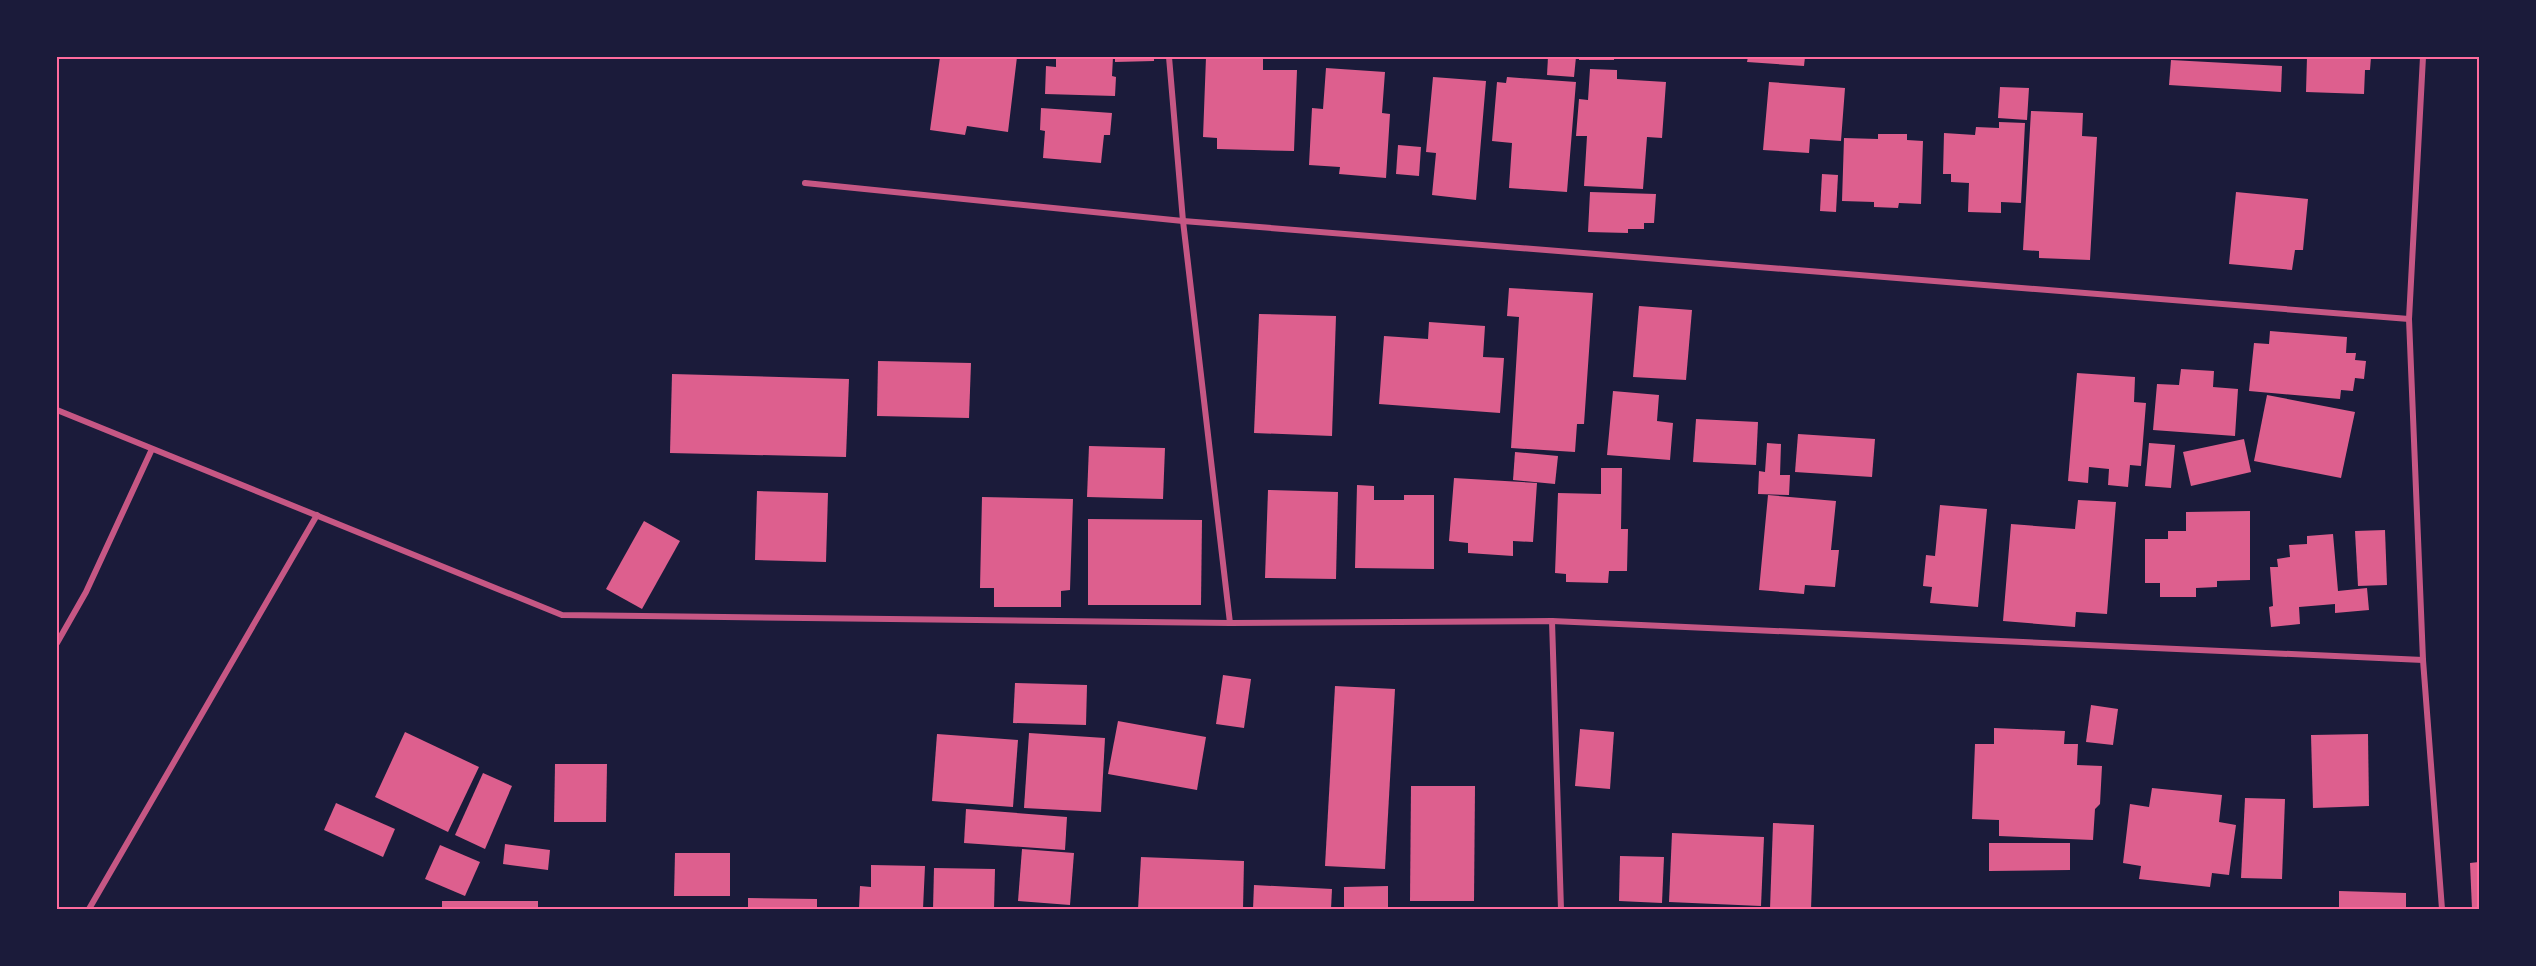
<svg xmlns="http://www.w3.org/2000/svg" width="2536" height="966" viewBox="0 0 2536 966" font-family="Inter,sans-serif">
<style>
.building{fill:#dd5f8e}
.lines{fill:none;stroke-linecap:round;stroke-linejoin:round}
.minor{stroke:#c65784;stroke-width:6}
.neatline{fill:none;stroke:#ff6b9d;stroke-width:2}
</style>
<rect width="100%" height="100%" fill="#1b1b3a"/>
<!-- building -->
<g class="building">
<polygon points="940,57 1017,57 1008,132 967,126 965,135 930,130"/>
<polygon points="1056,57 1113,57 1112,76 1116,77 1115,96 1045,94 1046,66 1056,67"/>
<polygon points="1115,57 1154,57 1154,61 1115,62"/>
<polygon points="1206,57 1263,57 1263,70 1297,70 1294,151 1217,149 1217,138 1203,137"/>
<polygon points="1548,57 1576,57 1574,77 1547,75"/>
<rect x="1579" y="57" width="35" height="3"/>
<polygon points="1748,57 1805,57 1804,66 1747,62"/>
<polygon points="2307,57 2371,57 2370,70 2365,70 2364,94 2306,92"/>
<polygon points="2171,60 2282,66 2281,92 2169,85"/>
<polygon points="1326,68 1385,72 1382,113 1390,114 1386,178 1339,174 1340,167 1309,165 1312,108 1323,109"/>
<polygon points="1590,69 1617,70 1617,79 1666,82 1662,138 1647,137 1643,189 1584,186 1587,136 1576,136 1579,99 1588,100"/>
<polygon points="1433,77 1486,81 1476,200 1432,195 1436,153 1426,152"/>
<polygon points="1507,77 1576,82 1567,192 1509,188 1512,143 1492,141 1497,82 1506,83"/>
<polygon points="1769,82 1845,88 1841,141 1810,139 1809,153 1763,150"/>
<polygon points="2000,87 2029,88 2027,120 1998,118"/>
<polygon points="1041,108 1112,113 1110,135 1104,135 1101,163 1043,158 1045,131 1040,130"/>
<polygon points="2031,111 2083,113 2082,136 2097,137 2090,260 2039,258 2039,251 2023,250"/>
<polygon points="1999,122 2025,123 2021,203 2001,202 2001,213 1968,212 1969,183 1951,182 1951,174 1943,174 1944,133 1975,135 1976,127 1999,128"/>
<polygon points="1878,134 1907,134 1907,140 1923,141 1921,204 1899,203 1898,208 1874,207 1874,202 1842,201 1844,138 1878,139"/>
<polygon points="1398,145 1421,147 1419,176 1396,174"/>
<polygon points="1822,174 1838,175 1836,212 1820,211"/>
<polygon points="1590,192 1656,194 1654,223 1644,223 1644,229 1628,229 1628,233 1588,232"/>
<polygon points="2236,192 2308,199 2303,250 2295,250 2292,270 2229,264"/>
<polygon points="1509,288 1593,293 1584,424 1577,424 1575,452 1511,448 1519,317 1507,316"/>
<polygon points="1639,306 1692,310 1686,380 1633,377"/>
<polygon points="1259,314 1336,316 1332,436 1254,433"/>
<polygon points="1429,322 1485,326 1483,357 1504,358 1500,413 1379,404 1384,336 1428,339"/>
<polygon points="2270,331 2347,337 2346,353 2356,353 2355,360 2366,361 2364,379 2355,378 2353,391 2341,390 2340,399 2249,391 2254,343 2269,344"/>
<polygon points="878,361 971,363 969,418 877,416"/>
<polygon points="2181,369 2214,371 2213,387 2238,389 2235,436 2153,430 2157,384 2179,385"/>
<polygon points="2077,373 2135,377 2134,402 2146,403 2141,466 2130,465 2128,487 2108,485 2109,469 2089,467 2088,483 2068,481"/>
<polygon points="672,374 849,379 846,457 670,453"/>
<polygon points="1613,391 1659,395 1657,421 1673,423 1670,460 1607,455"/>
<polygon points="2267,395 2355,412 2341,478 2254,461"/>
<polygon points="1696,419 1758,422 1756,465 1693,462"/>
<polygon points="1798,434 1875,439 1872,477 1795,472"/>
<polygon points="2244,439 2251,472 2191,486 2183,452"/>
<polygon points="1767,443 1781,444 1780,475 1790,475 1789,495 1758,494 1759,471 1765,472"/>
<polygon points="2149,443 2175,445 2171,488 2145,486"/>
<polygon points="1089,446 1165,448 1163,499 1087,497"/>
<polygon points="1515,452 1558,456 1555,484 1513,480"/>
<polygon points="1601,468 1622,468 1621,529 1628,529 1627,571 1609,571 1608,583 1566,582 1566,574 1555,573 1558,493 1601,494"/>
<polygon points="1454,478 1537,483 1533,542 1513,541 1513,556 1468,553 1468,543 1449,541"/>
<polygon points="1357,485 1374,486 1374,500 1404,500 1404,495 1434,495 1434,569 1355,568"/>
<polygon points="1268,490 1338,492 1336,579 1265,578"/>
<polygon points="757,491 828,493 826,562 755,560"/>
<polygon points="1768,495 1836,501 1831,550 1839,550 1835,587 1805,585 1804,594 1759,590"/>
<polygon points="982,497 1073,499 1070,590 1061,591 1061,607 994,607 994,588 980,588"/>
<polygon points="2078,500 2116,502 2107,614 2076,612 2075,627 2003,621 2011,524 2075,529"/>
<polygon points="1940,505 1987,509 1978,607 1930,603 1932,587 1923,586 1926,555 1935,556"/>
<polygon points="2250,511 2250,580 2217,581 2217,587 2196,588 2196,597 2160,597 2160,583 2145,583 2145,539 2168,539 2168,531 2186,531 2186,512"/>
<polygon points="1088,519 1202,520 1201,605 1088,605"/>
<polygon points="644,521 680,541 642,609 606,589"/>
<polygon points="2385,530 2387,585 2358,586 2355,531"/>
<polygon points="2333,534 2338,591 2367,588 2369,610 2335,613 2335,604 2299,607 2300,624 2271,627 2269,607 2273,606 2270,567 2278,567 2277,559 2290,557 2289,545 2307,544 2307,536"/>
<polygon points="1223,675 1251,679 1244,728 1216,724"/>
<polygon points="1015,683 1087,685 1086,725 1013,723"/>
<polygon points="1335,686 1395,689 1385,869 1325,866"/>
<polygon points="2091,705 2118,709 2113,745 2086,742"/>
<polygon points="1118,721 1206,737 1197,790 1108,774"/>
<polygon points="1994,728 2065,731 2064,744 2078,744 2077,765 2102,766 2100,804 2095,809 2093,840 1999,836 1999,820 1972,819 1975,744 1994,744"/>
<polygon points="1580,729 1614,732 1610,789 1575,786"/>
<polygon points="405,732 479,767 448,832 375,797"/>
<polygon points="1029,733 1105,738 1101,812 1024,808"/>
<polygon points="937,734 1018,740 1013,807 932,801"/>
<polygon points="2368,734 2369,806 2313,808 2311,735"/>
<polygon points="555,764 607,764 606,822 554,822"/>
<polygon points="483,773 512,786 485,849 455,835"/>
<polygon points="1411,786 1475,786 1474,901 1410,901"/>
<polygon points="2152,788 2222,795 2219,822 2236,825 2229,875 2212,873 2210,887 2139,879 2141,866 2123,863 2130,804 2149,807"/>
<polygon points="2245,798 2285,799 2282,879 2241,878"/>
<polygon points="336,803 395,829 383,857 324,830"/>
<polygon points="966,809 1067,817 1065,850 964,843"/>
<polygon points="1773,823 1814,825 1811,909 1770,909"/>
<polygon points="1672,833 1764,837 1761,906 1669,902"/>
<polygon points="1989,843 2070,843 2070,870 1989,871"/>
<polygon points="505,844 550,850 548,870 503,864"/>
<polygon points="440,845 480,862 465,896 425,879"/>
<polygon points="1022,849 1074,853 1070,905 1018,901"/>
<polygon points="675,853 730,853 730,896 674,896"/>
<polygon points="1620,856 1664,857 1662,903 1619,901"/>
<polygon points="1141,857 1244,861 1243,909 1138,909"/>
<polygon points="2479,862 2479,909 2472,909 2470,863"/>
<polygon points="871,865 925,866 923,909 859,909 860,886 871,887"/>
<polygon points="934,868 995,869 994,909 933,909"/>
<polygon points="1254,885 1332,889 1331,909 1253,909"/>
<polygon points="1388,886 1388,909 1344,909 1344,887"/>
<polygon points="2339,891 2406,893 2406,909 2339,909"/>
<polygon points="748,898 817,899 817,909 748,909"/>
<rect x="442" y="901" width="96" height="8"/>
</g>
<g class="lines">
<!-- minor -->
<g class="minor">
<polyline points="1169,57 1183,221 1230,623"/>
<polyline points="2423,57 2409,319 2423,660 2442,909"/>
<polyline points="805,183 1183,221 2409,319"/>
<polyline points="57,410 562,615 1230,623 1552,621 1561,909"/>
<polyline points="1552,621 2423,660"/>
<polyline points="57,643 86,592 152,449"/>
<polyline points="89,909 317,515"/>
</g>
</g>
<!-- border -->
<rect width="2536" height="966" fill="none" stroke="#1b1b3a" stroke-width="117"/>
<rect x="58" y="58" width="2420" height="850" class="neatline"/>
</svg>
